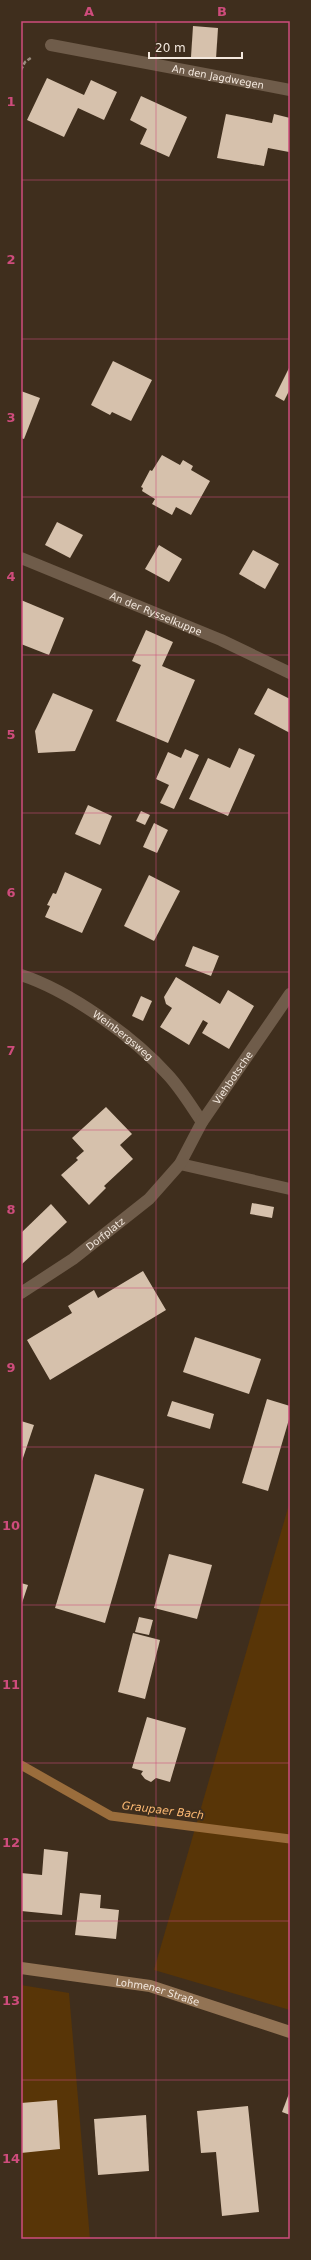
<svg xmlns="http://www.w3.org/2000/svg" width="311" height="2260" viewBox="0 0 311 2260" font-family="'DejaVu Sans',sans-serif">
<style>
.green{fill:#583507}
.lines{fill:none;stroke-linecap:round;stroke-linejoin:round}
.stream{stroke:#9a6d3c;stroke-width:9}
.building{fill:#d6c1ac}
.path{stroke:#9a8c7f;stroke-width:2.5;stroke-dasharray:4 2;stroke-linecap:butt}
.street{stroke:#6f5c4a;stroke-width:12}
.secondary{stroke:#927354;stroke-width:12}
.grid{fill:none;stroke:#ce4c7c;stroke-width:1;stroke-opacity:0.55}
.labels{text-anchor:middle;stroke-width:4;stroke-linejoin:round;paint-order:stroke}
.street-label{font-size:10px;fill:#f3e8de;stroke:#3f2e1d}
.water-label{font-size:11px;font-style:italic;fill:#fdba74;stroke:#3f2e1d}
.neatline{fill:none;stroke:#ce4c7c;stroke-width:1.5}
.grid-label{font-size:13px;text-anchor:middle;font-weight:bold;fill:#ce4c7c}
</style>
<rect width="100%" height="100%" fill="#3f2e1d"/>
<!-- green -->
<g class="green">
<polygon points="290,1501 290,2010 154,1970"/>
<polygon points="21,1985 69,1993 90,2239 21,2239"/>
</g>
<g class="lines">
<!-- stream -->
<polyline class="stream" points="21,1765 111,1816 290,1839"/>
</g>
<!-- building -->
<g class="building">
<polygon points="193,26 218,28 216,59 191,57"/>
<polygon points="47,78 84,95 91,80 117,92 104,120 78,108 64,137 27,120"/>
<polygon points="141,96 187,117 169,157 140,144 147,129 130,120"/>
<polygon points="226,114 272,123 274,114 290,118 289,152 268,148 264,166 217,158"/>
<polygon points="113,361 152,380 131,421 112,412 110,415 91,405"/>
<polygon points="290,366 290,389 284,401 275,396"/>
<polygon points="21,391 40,398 24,439 21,438"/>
<polygon points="162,455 180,465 183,460 193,466 191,470 210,481 191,515 176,507 172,515 152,504 155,499 142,491 143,488 141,487 150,470 152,471"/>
<polygon points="57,522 83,535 70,558 45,545"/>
<polygon points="159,545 182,559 169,582 145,569"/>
<polygon points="253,550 279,564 265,589 239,574"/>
<polygon points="21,600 64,618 49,655 21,644"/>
<polygon points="146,630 173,642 162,666 195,680 168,743 116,721 141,665 132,661"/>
<polygon points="268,688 290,699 290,733 254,714"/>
<polygon points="53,693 93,710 75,751 38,753 35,731"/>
<polygon points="239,748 255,755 228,816 189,799 208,758 230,768"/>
<polygon points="185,749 199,755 174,809 160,803 169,785 156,779 168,752 181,758"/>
<polygon points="88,805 112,816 100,845 75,834"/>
<polygon points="141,811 150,815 145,825 136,821"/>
<polygon points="154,823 168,830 157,853 143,847"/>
<polygon points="65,872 102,889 82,933 45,917 50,906 47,905 53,893 56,894"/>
<polygon points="149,875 180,891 154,941 124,926"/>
<polygon points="193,946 219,956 211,976 185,966"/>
<polygon points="176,977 220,1004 228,990 254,1006 229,1049 202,1033 208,1023 203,1020 189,1045 160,1027 172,1008 166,1004 164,997"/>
<polygon points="141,996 152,1001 143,1021 132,1016"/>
<polygon points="106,1107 132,1134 120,1145 133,1159 104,1186 106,1188 89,1205 61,1175 78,1160 76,1158 84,1151 72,1138"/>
<polygon points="252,1203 274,1207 272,1218 250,1214"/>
<polygon points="51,1204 67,1222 21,1265 21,1233"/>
<polygon points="143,1271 166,1310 50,1380 27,1340 72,1313 68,1306 94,1290 98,1298"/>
<polygon points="195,1337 261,1359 249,1394 183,1372"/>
<polygon points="267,1399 290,1406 290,1416 268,1491 242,1483"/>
<polygon points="172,1401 214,1414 210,1429 167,1416"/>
<polygon points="21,1421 34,1425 21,1464"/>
<polygon points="95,1474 144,1489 105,1623 55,1608"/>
<polygon points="169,1554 212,1565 197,1619 154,1608"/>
<polygon points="21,1583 28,1585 21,1606"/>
<polygon points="139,1617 153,1620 149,1635 135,1632"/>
<polygon points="133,1633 160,1640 145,1699 118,1692"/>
<polygon points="147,1717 186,1728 170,1782 156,1778 151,1782 145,1779 141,1774 143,1771 132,1768"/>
<polygon points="44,1849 68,1852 62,1915 21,1911 21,1873 42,1875"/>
<polygon points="80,1893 101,1895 100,1908 119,1910 116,1939 75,1935"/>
<polygon points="290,2091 290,2115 282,2112"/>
<polygon points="57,2100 60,2149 21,2153 21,2103"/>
<polygon points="248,2106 259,2212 222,2216 216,2152 201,2153 197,2111"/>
<polygon points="146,2115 149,2171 98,2175 94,2119"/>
</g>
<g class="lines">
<!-- path -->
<polyline class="path" points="21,70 25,62 32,57"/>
<!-- street -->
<g class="street">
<path id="s1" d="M51,45L290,90"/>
<path id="s2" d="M21,558L221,640L290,673"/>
<path id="s3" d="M21,975C70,991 134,1037 168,1075C181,1089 191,1106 202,1122"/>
<polyline points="180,1164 290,1189"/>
<path id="s4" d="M21,1293L73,1259L125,1218L149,1199L180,1164L202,1122L290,994"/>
</g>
<!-- secondary -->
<path class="secondary" id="s5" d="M21,1968L150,1986L290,2032"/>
</g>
<!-- grid -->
<path class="grid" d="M156,21V2239M21,180H290M21,339H290M21,497H290M21,655H290M21,813H290M21,972H290M21,1130H290M21,1288H290M21,1447H290M21,1605H290M21,1763H290M21,1921H290M21,2080H290"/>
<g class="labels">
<!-- street labels -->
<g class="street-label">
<text dy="4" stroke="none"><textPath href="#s1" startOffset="170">An den Jagdwegen</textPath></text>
<text dy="4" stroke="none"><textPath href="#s2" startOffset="146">An der Rysselkuppe</textPath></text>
<text dy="4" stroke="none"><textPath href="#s3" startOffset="119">Weinbergsweg</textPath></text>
<text dy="4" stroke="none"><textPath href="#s4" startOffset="307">Viehbotsche</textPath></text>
<text dy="4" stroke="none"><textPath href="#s4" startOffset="103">Dorfplatz</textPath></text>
<text dy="4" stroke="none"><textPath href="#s5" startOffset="139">Lohmener Straße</textPath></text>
</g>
<!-- water labels -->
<g class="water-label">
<text transform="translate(163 1810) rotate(7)" y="4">Graupaer Bach</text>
</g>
</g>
<!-- border -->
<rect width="311" height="2260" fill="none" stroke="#3f2e1d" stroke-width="44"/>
<!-- scale -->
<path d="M149 52v6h93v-6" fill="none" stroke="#f3e8de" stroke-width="2"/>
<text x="155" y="52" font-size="12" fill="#f3e8de" stroke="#3f2e1d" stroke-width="3" paint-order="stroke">20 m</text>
<rect x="22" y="22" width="267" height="2216" class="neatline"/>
<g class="grid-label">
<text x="89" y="16">A</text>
<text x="222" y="16">B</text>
<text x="11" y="106">1</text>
<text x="11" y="264">2</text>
<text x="11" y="422">3</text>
<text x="11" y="581">4</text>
<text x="11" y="739">5</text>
<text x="11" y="897">6</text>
<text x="11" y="1055">7</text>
<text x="11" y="1214">8</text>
<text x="11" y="1372">9</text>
<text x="11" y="1530">10</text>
<text x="11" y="1689">11</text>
<text x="11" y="1847">12</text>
<text x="11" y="2005">13</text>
<text x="11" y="2163">14</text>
</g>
</svg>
